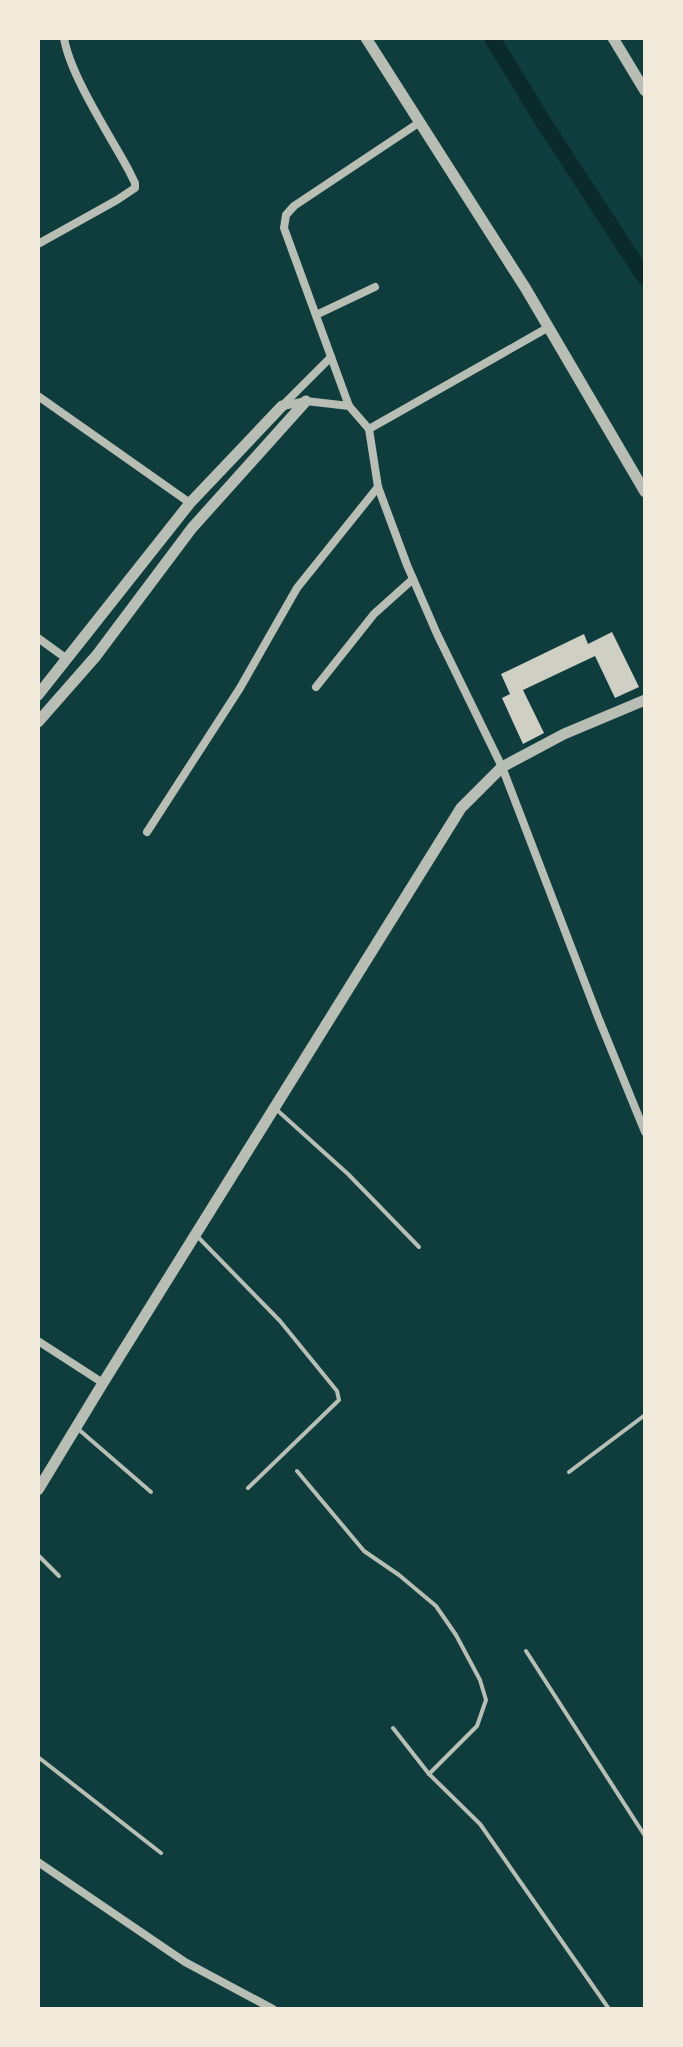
<svg xmlns="http://www.w3.org/2000/svg" width="683" height="2047" viewBox="0 0 683 2047" font-family="Georgia,serif">
<style>
.lines{fill:none;stroke-linecap:round;stroke-linejoin:round}
.canal{stroke:#0a2a2b;stroke-width:16}
.building{fill:#cfcfc3}
.service{stroke:#b8beb3;stroke-width:4}
.minor{stroke:#b8beb3;stroke-width:8}
.tertiary{stroke:#b8beb3;stroke-width:11}
</style>
<rect width="100%" height="100%" fill="#0f3d3e"/>
<g class="lines">
<!-- canal -->
<polyline class="canal" points="492,38 544,123 645,278"/>
</g>
<!-- building -->
<polygon class="building" points="612,632 639,687 615,698 595,656 523,690 544,733 523,744 502,698 510,694 501,674 584,634 588,644"/>
<g class="lines">
<!-- service -->
<g class="service">
<polyline points="277,1110 348,1174 419,1247"/>
<polyline points="197,1236 280,1321 337,1391 339,1400 248,1488"/>
<polyline points="77,1428 151,1492"/>
<polyline points="297,1471 364,1551 399,1575 436,1606 456,1635 480,1680 486,1700 477,1726 429,1774"/>
<polyline points="569,1472 645,1415"/>
<polyline points="38,1555 59,1576"/>
<polyline points="526,1651 645,1836"/>
<polyline points="393,1728 429,1774 480,1824 609,2009"/>
<polyline points="38,1757 161,1853"/>
</g>
<!-- minor -->
<g class="minor">
<polyline points="420,122 294,206 286,215 284,228 349,406 369,429 378,487 407,565 437,634 502,767 598,1017 645,1132"/>
<path d="M38,244L117,200L135,188V183L128,169C109,134 70,75 64,38"/>
<polyline points="316,315 375,287"/>
<polyline points="38,396 190,503"/>
<polyline points="282,406 331,357"/>
<polyline points="283,406 306,401 349,406"/>
<polyline points="369,429 549,327"/>
<polyline points="38,638 67,659"/>
<polyline points="316,687 374,614 413,579"/>
<polyline points="147,832 240,688 297,588 378,487"/>
<polyline points="38,1341 103,1383"/>
<polyline points="38,1862 185,1962 273,2009"/>
</g>
<!-- tertiary -->
<g class="tertiary">
<polyline points="366,38 526,289 645,492"/>
<polyline points="613,38 645,91"/>
<polyline points="38,695 190,503 282,406"/>
<polyline points="38,722 96,656 192,528 306,401"/>
<polyline points="38,1490 103,1383 461,808 502,767 564,734 645,700"/>
</g>
</g>
<!-- border -->
<rect width="683" height="2047" fill="none" stroke="#f1e9da" stroke-width="80"/>
</svg>
